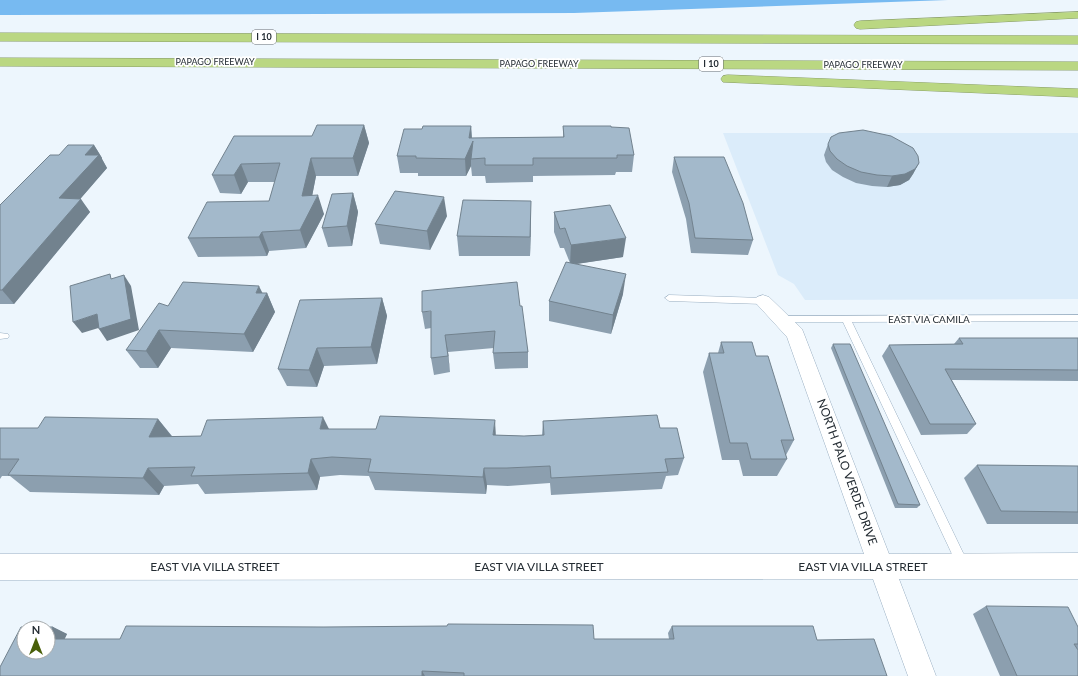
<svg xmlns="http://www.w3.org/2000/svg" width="1078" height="676" viewBox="0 0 1078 676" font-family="Lato,sans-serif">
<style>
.built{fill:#dbecfa}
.water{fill:#77baf1}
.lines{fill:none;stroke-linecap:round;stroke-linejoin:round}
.lane-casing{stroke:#9aafc2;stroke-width:1}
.street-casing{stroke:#9aafc2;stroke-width:1}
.highway-casing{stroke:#869b66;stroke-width:1}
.lane{fill:#fff;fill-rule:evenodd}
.street{fill:#fff;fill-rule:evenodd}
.highway{fill:#bad782;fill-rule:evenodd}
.wall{fill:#8c9faf}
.shaded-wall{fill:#72828e}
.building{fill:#a3b9cb;stroke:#72828e}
.labels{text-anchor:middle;stroke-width:3.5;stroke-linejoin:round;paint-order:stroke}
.shield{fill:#fff;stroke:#666b70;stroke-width:1}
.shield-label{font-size:9px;font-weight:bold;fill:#242c33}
.far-street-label{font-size:9px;fill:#242c33;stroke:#fff}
.street-label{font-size:10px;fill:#242c33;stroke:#fff}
.near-street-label{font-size:12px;fill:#242c33;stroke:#fff}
</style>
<rect width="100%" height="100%" fill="#edf6fd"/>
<!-- built -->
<polygon class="built" points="723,133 1078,133 1078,299 805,300 794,284 778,275"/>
<!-- water -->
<polygon class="water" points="0,0 948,0 574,13 11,15 0,15"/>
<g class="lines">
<defs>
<g id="lane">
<polygon points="669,295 763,298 767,301 763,304 669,301 665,298"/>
<polygon points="1078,315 1078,321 852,322 967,561 969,565 967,569 963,571 959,569 843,322 780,322 776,319 780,316"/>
<polygon points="0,333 8,334 9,336 8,338 0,339"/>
</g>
<polygon id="street" points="763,295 769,297 802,329 804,334 889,554 1078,553 1078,579 899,579 936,676 908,676 873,579 0,580 0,554 864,554 787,337 754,301 757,297"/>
<g id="highway">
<polygon points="1078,12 1078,18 860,29 856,28 854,25 856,22 860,21"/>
<polygon points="0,33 1078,36 1078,44 0,41"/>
<polygon points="0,58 1078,62 1078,70 0,66"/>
<polygon points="728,75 1078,89 1078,97 723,82 721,79 723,76"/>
</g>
</defs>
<!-- lane casing -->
<use href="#lane" class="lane-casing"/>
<!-- street casing -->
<use href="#street" class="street-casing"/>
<!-- highway casing -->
<use href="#highway" class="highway-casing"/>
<!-- lane -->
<use href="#lane" class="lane"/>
<!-- street -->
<use href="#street" class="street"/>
<!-- highway -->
<use href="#highway" class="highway"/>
</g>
<!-- wall -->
<g class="wall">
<polygon points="364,125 369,143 358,176 316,176 312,196 324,214 306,248 269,251 267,256 198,257 188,238 269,201 275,182 248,182 241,194 220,193 212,175 312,136"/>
<polygon points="471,126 472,138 563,137 563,126 611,127 634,155 632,172 616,172 615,175 533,176 533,182 486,183 485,176 472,176 471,166 466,176 418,176 418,173 400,173 397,156 422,129"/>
<polygon points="828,144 919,163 913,174 909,180 900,185 887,187 872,186 856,183 843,177 832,170 826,162 824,155"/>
<polygon points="94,145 102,158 102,159 107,168 80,199 90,212 14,304 0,304 0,205 59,155"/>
<polygon points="674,157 753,240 748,255 691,253 686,219 672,172"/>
<polygon points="353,193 358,212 352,246 328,247 322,228"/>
<polygon points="554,212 623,257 575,264 623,294 611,334 549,321 549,301 570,263 564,248 560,248 554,232"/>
<polygon points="447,216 430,250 380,244 375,224"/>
<polygon points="531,220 530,256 459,256 457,236"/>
<polygon points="263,293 267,293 275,312 253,352 171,348 158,368 140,368 126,350 168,306"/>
<polygon points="382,298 387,316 377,364 324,366 317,387 287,386 278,369"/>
<polygon points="520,306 528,352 528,368 495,369 493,353 494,348 448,352 450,372 434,375 431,358 431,328 425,329 422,312"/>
<polygon points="959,338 1078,338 1078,381 952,380 976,424 967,434 921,435 882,356 889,345 954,344"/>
<polygon points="721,342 756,356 794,440 786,455 787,459 777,476 743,476 739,460 722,460 703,372 709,353 718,353"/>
<polygon points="833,344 920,505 917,508 895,508 831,348"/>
<polygon points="158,419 172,436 201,436 329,429 524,436 542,435 543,421 660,428 684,458 678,475 666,476 662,489 551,495 550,483 508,486 487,485 486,494 375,490 369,476 340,475 320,477 317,490 205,494 198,484 164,486 159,495 30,492 10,476 2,476 0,479 0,428 38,428"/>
<polygon points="977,465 1078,466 1078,524 987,524 964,478"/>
<polygon points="986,606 1078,627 1078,649 1077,649 1078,676 1000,676 973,614"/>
<polygon points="672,626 817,640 887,676 0,676 53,627 67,634 64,639 669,639 668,633"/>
</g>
<!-- shaded-wall -->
<g class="shaded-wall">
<polygon points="364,125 369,143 358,176 353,158"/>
<polygon points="471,126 472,143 473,141 471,159 471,166 466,176 465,159 469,138"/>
<polygon points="94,145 102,158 102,159 107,168 69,212 59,198 85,155"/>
<polygon points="311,158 316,176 309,212 318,195 324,214 306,248 300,230 302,196"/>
<polygon points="919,163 913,174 909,180 900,185 887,187 892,176"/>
<polygon points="241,164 248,182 241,194 234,175"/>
<polygon points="353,193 358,212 352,246 347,226"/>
<polygon points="444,197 447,216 430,250 427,231"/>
<polygon points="81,199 90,212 14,304 2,290"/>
<polygon points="531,201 531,220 530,256 530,237"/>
<polygon points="262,232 269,251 267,256 259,237"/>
<polygon points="626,238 623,257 570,265 571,245"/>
<polygon points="626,274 623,294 611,334 613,315"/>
<polygon points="124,275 131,286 139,330 107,341 99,329"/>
<polygon points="259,286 265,298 267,293 275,312 253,352 244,334 256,293"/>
<polygon points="382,298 387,316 377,364 371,347"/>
<polygon points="97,314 105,326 82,333 73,322"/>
<polygon points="159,330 171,348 158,368 146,351"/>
<polygon points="445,335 448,352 450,372 448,356"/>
<polygon points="317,348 324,366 317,387 309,370"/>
<polygon points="323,417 332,435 320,429"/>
<polygon points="158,419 173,438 149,437"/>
<polygon points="495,420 496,438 493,435"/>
<polygon points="311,459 320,477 317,490 308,473"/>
<polygon points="148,468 164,486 159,495 143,478"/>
<polygon points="484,468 487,485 486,494 483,477"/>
<polygon points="53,627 67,634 61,647 48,640 48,637"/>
<polygon points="422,671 425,676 422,676"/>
</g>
<!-- building -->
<g class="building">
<polygon points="317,125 364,125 353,158 311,158 302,196 318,195 300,230 262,232 259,237 188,238 207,202 269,201 280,163 241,164 234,175 212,175 234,136 312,136"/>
<polygon points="423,126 471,126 469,138 564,137 563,126 611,126 611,127 629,128 634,155 617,155 617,158 533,158 533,165 485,165 485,158 471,159 473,141 465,159 416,158 416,156 397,156 404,129 422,129"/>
<polygon points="863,130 891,136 913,148 918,156 919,163 915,169 905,174 892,176 877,175 861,172 847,166 837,159 830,151 828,144 831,137 839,133"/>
<polygon points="68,145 94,145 85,155 99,155 59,198 81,199 2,290 0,290 0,205 50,155 59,155"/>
<polygon points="674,157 724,157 743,203 753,240 695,238 689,203"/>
<polygon points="395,191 444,197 427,231 375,224"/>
<polygon points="353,193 347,226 322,228 332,194"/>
<polygon points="463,200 531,201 530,237 457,236"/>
<polygon points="610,205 626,238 571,245 565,228 560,229 554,212"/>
<polygon points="566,262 626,274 613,315 549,301"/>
<polygon points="110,274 111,279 124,275 131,319 99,329 97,314 73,322 70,286"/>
<polygon points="183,282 259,286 256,293 267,293 244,334 159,330 146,351 126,350 159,303 168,306"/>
<polygon points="517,282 520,306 522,306 528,352 493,353 495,331 445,335 448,356 431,358 431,311 422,312 422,291"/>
<polygon points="382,298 371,347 317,348 309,370 278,369 300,300"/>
<polygon points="959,338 1078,338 1078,370 945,369 976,424 930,424 889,345 963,344"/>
<polygon points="721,342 752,342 756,356 768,356 794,440 781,440 787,459 751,459 747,443 730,443 709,353 724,353"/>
<polygon points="833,344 850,344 920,505 898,504"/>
<polygon points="657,415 660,428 677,428 684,458 665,459 668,472 551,478 550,466 507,468 484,468 483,477 368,472 371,459 332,457 311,459 308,473 191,476 195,467 148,468 143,478 8,475 19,459 0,459 0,428 38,428 45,417 158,419 149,437 201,436 207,420 323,417 320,429 376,429 380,416 495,420 493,435 524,436 544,435 543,421"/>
<polygon points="977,465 1078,466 1078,512 1001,511"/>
<polygon points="986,606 1068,607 1078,627 1078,644 1074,644 1078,650 1078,676 1017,676"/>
<polygon points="448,624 593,625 594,639 674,639 672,626 813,626 817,640 874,639 887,676 464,676 464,673 422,671 422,676 0,676 0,667 21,627 53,627 48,637 48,628 24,628 24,652 48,652 48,639 120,639 126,626 324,627 447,626"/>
</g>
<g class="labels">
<!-- shield labels -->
<g class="shield">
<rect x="252" y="30" width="24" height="14" rx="3"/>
<rect x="699" y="57" width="24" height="14" rx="3"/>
</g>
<g class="shield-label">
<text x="264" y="40">I 10</text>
<text x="711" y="67">I 10</text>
</g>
<!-- far-street labels -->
<g class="far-street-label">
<text x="215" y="65">PAPAGO FREEWAY</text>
<text x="539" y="67">PAPAGO FREEWAY</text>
<text x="863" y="68">PAPAGO FREEWAY</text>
</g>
<!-- street labels -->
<g class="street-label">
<text x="929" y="323">EAST VIA CAMILA</text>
</g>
<!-- near-street labels -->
<g class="near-street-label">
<text transform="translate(847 472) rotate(70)" y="4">NORTH PALO VERDE DRIVE</text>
<text x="215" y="571">EAST VIA VILLA STREET</text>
<text x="539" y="571">EAST VIA VILLA STREET</text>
<text x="863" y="571">EAST VIA VILLA STREET</text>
</g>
</g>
<!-- north arrow -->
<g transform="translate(36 640)"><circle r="19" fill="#ffffff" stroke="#a7abad"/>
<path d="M0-3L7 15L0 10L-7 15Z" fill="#495f09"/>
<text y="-6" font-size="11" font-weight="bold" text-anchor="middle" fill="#242c33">N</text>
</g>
</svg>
